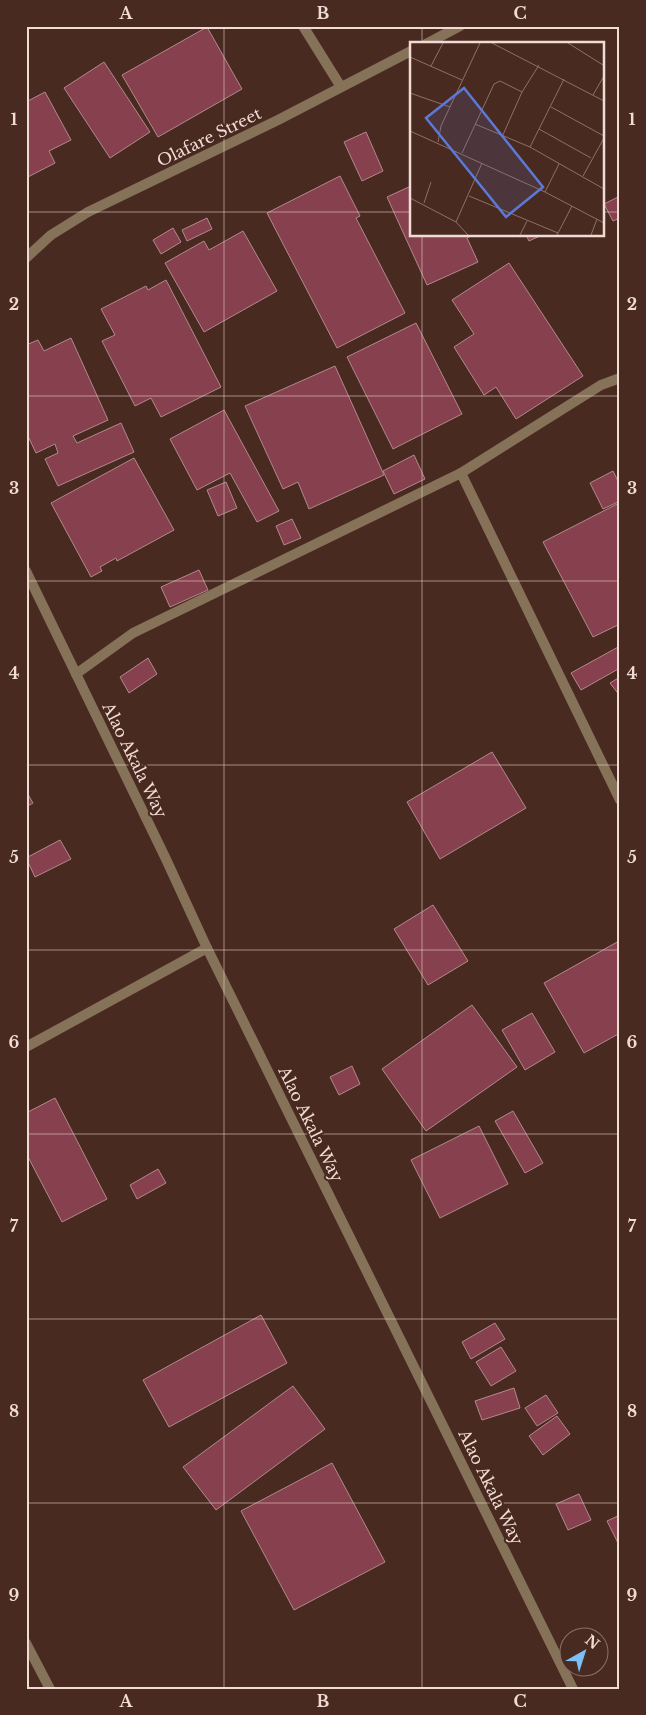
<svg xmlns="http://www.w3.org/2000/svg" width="646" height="1715" viewBox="0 0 646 1715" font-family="'Libre Baskerville',serif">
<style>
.building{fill:#87404e;stroke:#b1898e}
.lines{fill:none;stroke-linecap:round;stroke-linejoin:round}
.minor{stroke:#867159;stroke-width:10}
.tertiary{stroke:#867159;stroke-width:10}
.grid{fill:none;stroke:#f1dcd5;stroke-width:1;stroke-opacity:0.55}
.labels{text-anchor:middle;stroke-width:4;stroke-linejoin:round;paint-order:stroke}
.street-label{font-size:16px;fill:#f1dcd5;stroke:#492a20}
.inset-road{fill:none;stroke:#8c7168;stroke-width:1}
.view{fill:#5d79d7;fill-opacity:0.15;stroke:#5d79d7;stroke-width:2.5}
.inset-edge{fill:none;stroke:#f1dcd5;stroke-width:2.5}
.neatline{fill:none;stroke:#f1dcd5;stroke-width:2}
.grid-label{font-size:16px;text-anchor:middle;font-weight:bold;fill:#f1dcd5}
</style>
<rect width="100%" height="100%" fill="#492a20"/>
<!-- building -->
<g class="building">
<polygon points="207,27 242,89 158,137 122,75"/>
<polygon points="104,62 150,132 110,158 64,88"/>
<polygon points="45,92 71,140 49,151 55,163 26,178 26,102"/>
<polygon points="366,132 383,171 362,181 344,142"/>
<polygon points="340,176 360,216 356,218 405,313 337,348 267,213"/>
<polygon points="411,186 411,235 473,235 467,238 478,262 427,285 387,197"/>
<polygon points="620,196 620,218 613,221 604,204"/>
<polygon points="207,218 212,229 187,241 182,230"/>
<polygon points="173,228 181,242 161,254 153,240"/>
<polygon points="243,231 277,291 204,332 165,263 204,241 209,250"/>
<polygon points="526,235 542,235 529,241"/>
<polygon points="509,263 583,376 516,419 496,387 484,395 454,347 474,334 452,300"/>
<polygon points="166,280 221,387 161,417 151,398 135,406 102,341 115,335 101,309 146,286 148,290"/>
<polygon points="416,323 462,414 393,449 347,357"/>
<polygon points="71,338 108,420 73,436 77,443 121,423 134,452 58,486 45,459 58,453 55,444 36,453 26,432 26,345 38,340 44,351"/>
<polygon points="335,366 384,475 309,509 298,482 283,489 245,406"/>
<polygon points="224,410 279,511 257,522 230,473 197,490 170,439"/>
<polygon points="414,455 425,479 394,494 383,471"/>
<polygon points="134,458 174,530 117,561 116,558 100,567 102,571 91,577 51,503"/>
<polygon points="613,471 620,485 620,501 603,509 590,483"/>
<polygon points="226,482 237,508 218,516 207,490"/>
<polygon points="617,504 620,510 620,624 593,637 543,542"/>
<polygon points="292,519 301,538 284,545 276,526"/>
<polygon points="199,570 208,590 170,607 161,587"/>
<polygon points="620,646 620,668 581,690 571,673"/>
<polygon points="148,658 157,674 129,693 120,677"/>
<polygon points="620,677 620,696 610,683"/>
<polygon points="492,752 526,808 440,859 407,802"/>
<polygon points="26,791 33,803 26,807"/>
<polygon points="60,840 71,859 35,877 26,858"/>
<polygon points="433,905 468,961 428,985 394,929"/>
<polygon points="619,941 620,1033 584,1053 544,983"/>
<polygon points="472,1005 517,1067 426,1131 382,1069"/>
<polygon points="532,1013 555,1052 525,1070 502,1030"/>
<polygon points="352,1066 360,1084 339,1095 330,1077"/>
<polygon points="55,1098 107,1199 62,1222 26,1153 26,1113"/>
<polygon points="513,1111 543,1163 525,1173 495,1121"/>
<polygon points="479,1126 508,1184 440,1218 411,1160"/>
<polygon points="158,1169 166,1183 137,1199 130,1185"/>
<polygon points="261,1315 287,1363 169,1427 143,1380"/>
<polygon points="495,1323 505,1339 471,1359 462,1342"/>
<polygon points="501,1347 516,1371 491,1386 476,1362"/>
<polygon points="293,1386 325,1429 216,1510 183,1467"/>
<polygon points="514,1388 520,1408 482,1420 475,1401"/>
<polygon points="546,1395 558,1413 537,1426 525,1408"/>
<polygon points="557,1416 570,1434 543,1455 529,1436"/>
<polygon points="332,1463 385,1562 294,1610 241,1511"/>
<polygon points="579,1494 591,1520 568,1530 556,1504"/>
<polygon points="620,1515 620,1547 607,1521"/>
</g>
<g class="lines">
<!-- minor -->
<g class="minor">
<polyline points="303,26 341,87"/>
<polyline points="426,44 460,26"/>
<polyline points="26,258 51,235 88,212 278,120 411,51"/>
<polyline points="461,473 620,800"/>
<polyline points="76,674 133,633 461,473 601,385 620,378"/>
<polyline points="26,1047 207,948"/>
<polyline points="26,1643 50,1689"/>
</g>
<!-- tertiary -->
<polyline class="tertiary" points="26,571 165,857 207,948 573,1689"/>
</g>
<!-- grid -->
<path class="grid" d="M224,26V1689M422,26V44M26,212H411M602,212H620M422,235V1689M26,396H620M26,581H620M26,765H620M26,950H620M26,1134H620M26,1319H620M26,1503H620"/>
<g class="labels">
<!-- street labels -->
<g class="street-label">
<text transform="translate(209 137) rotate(-26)" y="6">Olafare Street</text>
<text transform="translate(135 760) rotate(64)" y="6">Alao Akala Way</text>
<text transform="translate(311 1124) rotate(64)" y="6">Alao Akala Way</text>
<text transform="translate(491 1487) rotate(64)" y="6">Alao Akala Way</text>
</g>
</g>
<!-- overview -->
<g transform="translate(410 42)">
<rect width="194" height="194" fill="#492a20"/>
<path class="inset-road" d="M82,1L194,59M158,1L193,23M0,15L52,38M21,24L33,1M0,51L40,65M183,53L194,34M141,65L194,94M65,82L120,105L194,147M129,87L181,116M0,89L135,150L194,181M92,95L112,50L129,23M28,100L31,84L70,1M120,105L154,37M52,111L84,42L90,39L112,50M173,134L194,96M135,150L149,122M59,154L148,191M0,156L46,180L58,193M14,161L21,140M46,180L72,121M110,193L117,179M147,193L162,164M181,193L187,177"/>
<path class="view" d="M54,46L133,145L96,175L16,76Z"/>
<rect width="194" height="194" class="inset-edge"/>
</g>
<!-- border -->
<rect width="646" height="1715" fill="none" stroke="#492a20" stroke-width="55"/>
<!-- north arrow -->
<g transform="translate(584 1652) rotate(39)"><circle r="24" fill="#492a20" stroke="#8c7168"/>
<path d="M0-4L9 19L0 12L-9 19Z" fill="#7dbef9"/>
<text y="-8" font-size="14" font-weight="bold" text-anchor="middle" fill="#f1dcd5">N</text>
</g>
<rect x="28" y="28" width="590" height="1660" class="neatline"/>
<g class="grid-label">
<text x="126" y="19">A</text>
<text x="323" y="19">B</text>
<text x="520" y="19">C</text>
<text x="14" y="125">1</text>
<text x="632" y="125">1</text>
<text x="14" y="310">2</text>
<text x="632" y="310">2</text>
<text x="14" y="494">3</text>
<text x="632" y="494">3</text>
<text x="14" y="679">4</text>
<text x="632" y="679">4</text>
<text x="14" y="863">5</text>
<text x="632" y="863">5</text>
<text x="14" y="1048">6</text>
<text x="632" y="1048">6</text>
<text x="14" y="1232">7</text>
<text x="632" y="1232">7</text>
<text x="14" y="1417">8</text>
<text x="632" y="1417">8</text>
<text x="14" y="1601">9</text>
<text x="632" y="1601">9</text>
<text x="126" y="1707">A</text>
<text x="323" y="1707">B</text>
<text x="520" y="1707">C</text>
</g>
</svg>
